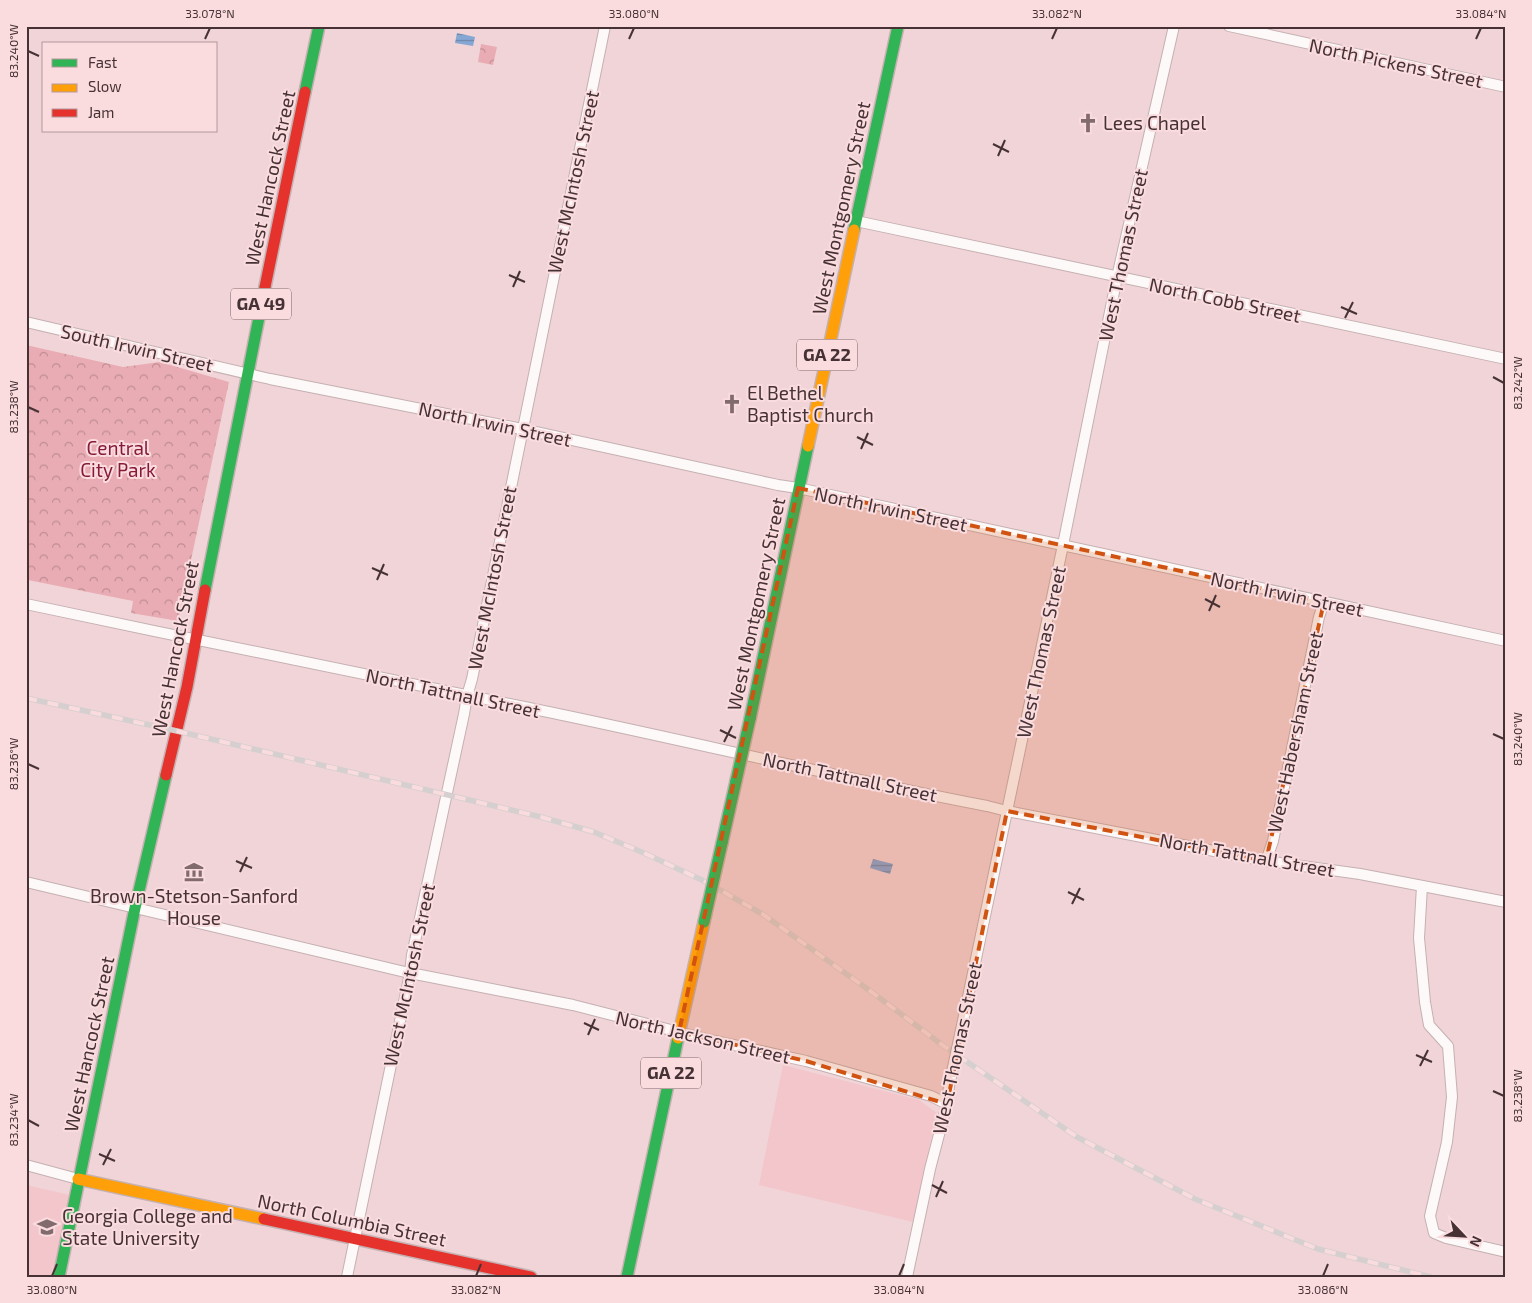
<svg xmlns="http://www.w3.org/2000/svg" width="1532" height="1303" viewBox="0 0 1532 1303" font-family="'Exo 2',sans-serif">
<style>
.built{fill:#f2c6cb}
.park{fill:url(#park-crowns)}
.water{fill:url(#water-rules)}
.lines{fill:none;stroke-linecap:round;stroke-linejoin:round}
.street-casing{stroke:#c5b0b2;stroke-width:12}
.fast-casing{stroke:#c5b0b2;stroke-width:14}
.slow-casing{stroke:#c5b0b2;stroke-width:14}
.jam-casing{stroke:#c5b0b2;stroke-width:14}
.street{stroke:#fdf9f9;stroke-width:10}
.fast{stroke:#30b455;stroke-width:11}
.slow{stroke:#ff9f0a;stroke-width:11}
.jam{stroke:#e5322d;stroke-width:11}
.rail-casing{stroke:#d6cfcf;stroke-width:5.5}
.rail{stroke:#fadcdf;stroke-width:4;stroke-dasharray:11;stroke-linecap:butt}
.street-bridge-casing{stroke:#c5b0b2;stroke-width:12;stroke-linecap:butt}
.fast-bridge-casing{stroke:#c6b2ac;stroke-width:14;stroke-linecap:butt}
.street-bridge{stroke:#fdf9f9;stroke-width:10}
.fast-bridge{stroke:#30b455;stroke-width:11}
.marked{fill:#d05312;fill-opacity:0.2;stroke:#d05312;stroke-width:4;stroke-dasharray:10 6;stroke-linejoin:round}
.ticks{fill:none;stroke:#463234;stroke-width:2}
.labels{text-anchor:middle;stroke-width:4;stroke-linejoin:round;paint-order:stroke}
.shield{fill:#fadcdf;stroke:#7c6567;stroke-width:1}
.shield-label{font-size:18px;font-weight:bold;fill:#463234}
.street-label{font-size:19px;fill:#463234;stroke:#fadcdf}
.poi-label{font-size:19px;fill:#463234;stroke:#fadcdf;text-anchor:start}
.park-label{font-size:19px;fill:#861a38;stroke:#fadcdf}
.neatline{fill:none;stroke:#463234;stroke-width:2}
.ticks-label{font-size:12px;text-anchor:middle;fill:#463234}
</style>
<defs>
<pattern id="park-crowns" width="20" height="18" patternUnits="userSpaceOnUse" patternTransform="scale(1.25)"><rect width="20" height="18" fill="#e9acb4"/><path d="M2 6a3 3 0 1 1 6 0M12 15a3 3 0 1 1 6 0" fill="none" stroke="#bf8d93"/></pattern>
<pattern id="water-rules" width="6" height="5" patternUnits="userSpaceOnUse" patternTransform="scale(1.25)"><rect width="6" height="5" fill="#86a7d4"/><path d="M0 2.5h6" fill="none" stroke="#6f89ad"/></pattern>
</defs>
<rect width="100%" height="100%" fill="#f0d4d7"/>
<!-- built -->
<g class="built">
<polygon points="783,1065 919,1100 937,1113 913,1222 759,1185"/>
<polygon points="26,1185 74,1196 57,1277 26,1277"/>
</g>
<!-- park -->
<g class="park">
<polygon points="481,44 497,47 493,65 478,62"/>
<polygon points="26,345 123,367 160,362 229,382 178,621 131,613 133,601 28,580 26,583"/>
</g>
<!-- water -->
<g class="water">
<polygon points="457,33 475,37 473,46 455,43"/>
<polygon points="873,859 893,864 890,874 870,868"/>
</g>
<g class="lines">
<defs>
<g id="street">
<polyline points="1229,26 1506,87"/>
<polyline points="856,221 1506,359"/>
<polyline points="26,322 270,379 522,429 778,485 798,488 1506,641"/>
<path d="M26,604C195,640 364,674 534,709C685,740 835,777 987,806L1007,811L1266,861L1360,874L1506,902"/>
<polyline points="1266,861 1273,841 1319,617 1324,602"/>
<polyline points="26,882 405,972 573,1005 702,1038 806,1061 931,1096 947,1104"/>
<polyline points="1422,886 1419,938 1425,1002 1429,1025 1448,1046 1452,1097 1447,1142 1430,1216 1434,1233 1446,1238 1506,1252"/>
<polyline points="965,1011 1063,545 1117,277 1174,26"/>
<polyline points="26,1165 78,1179"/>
<polyline points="347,1277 410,973 412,955 464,714 467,696 472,679 605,26"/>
<polyline points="907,1277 930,1169 947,1104 949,1086"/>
</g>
<g id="fast">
<polyline points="305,92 319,26"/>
<polyline points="854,230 898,26"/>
<polyline points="205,590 265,287"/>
<polyline points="750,719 808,446"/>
<polyline points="722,843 736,781"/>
<polyline points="59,1277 135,908 166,775"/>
<polyline points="627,1277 678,1038"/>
</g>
<g id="slow">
<polyline points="808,446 854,230"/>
<polyline points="678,1038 704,922"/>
<polyline points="78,1179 264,1219"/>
</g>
<g id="jam">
<polyline points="265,287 305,92"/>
<polyline points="166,775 187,687 205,590"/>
<polyline points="264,1219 531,1277"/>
</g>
</defs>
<!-- street casing -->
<use href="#street" class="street-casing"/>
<!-- fast casing -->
<use href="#fast" class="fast-casing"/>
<!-- slow casing -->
<use href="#slow" class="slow-casing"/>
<!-- jam casing -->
<use href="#jam" class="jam-casing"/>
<!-- street -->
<use href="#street" class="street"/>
<!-- fast -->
<use href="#fast" class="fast"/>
<!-- slow -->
<use href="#slow" class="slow"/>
<!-- jam -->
<use href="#jam" class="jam"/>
<defs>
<polyline id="rail" points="26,698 177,731 541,817 594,832 644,853 706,882 764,915 873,993 941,1044 1077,1137 1195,1199 1318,1249 1431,1277"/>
</defs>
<!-- rail casing -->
<use href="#rail" class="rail-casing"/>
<!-- rail -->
<use href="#rail" class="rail"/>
<defs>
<polyline id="street-bridge" points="949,1086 965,1011"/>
<g id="fast-bridge">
<polyline points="736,781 750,719"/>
<polyline points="704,922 722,843"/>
</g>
</defs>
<!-- street-bridge casing -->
<use href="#street-bridge" class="street-bridge-casing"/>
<!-- fast-bridge casing -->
<use href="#fast-bridge" class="fast-bridge-casing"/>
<!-- street-bridge -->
<use href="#street-bridge" class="street-bridge"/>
<!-- fast-bridge -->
<use href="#fast-bridge" class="fast-bridge"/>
</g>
<!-- marked area -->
<path class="marked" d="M798,488L1324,602L1266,861L1007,811L947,1104L806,1061L679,1032Z"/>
<!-- ticks -->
<path class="ticks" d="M205,39L210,28M629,39L634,28M1052,39L1057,28M1476,39L1481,28M28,51L39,56M993,144L1009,152M998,156L1005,140M509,275L525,282M513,287L520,271M1341,307L1357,314M1345,318L1353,302M1493,377L1504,383M28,407L39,412M857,437L873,445M861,449L868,433M372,568L388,575M377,580L384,564M1205,599L1220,607M1209,611L1216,595M720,730L736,738M1493,734L1504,739M724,742L732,726M28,764L39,769M236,861L252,868M240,872L247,857M1068,892L1084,900M1072,904L1080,888M584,1023L599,1030M588,1035L595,1019M1416,1055L1432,1062M1420,1066L1428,1050M1493,1091L1504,1096M28,1120L39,1126M99,1154L115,1161M103,1165L111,1149M932,1185L947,1193M936,1197L943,1181M52,1276L57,1264M476,1276L481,1264M899,1276L904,1264M1323,1276L1328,1264"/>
<!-- icons -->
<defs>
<symbol id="church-bare" viewBox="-9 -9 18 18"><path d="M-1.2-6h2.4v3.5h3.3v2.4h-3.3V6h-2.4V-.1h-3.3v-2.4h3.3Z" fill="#826b6d" stroke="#fadcdf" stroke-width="2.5" paint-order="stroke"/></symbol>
<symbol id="museum-bare" viewBox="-9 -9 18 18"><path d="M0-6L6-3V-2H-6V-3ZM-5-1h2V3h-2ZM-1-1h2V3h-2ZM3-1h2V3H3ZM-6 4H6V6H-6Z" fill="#826b6d" stroke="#fadcdf" stroke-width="2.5" paint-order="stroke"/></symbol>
<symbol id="university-bare" viewBox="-9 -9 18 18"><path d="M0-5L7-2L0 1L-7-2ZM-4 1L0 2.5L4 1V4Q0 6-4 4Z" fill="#826b6d" stroke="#fadcdf" stroke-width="2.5" paint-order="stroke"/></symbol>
</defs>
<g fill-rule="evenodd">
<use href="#church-bare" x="1074" y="109" width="28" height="28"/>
<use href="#church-bare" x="718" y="390" width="28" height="28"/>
<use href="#museum-bare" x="180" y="858" width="28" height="28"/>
<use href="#university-bare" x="33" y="1213" width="28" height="28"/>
</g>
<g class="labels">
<!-- shield labels -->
<g class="shield">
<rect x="231" y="288.5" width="60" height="31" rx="4"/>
<rect x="797" y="339.5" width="60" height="31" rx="4"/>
<rect x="641" y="1057.5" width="60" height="31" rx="4"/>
</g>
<g class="shield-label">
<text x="261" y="310">GA 49</text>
<text x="827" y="361">GA 22</text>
<text x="671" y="1079">GA 22</text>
</g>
<!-- street labels -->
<g class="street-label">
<text transform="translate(1396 63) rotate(12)" y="7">North Pickens Street</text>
<text transform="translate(270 178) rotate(-78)" y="7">West Hancock Street</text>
<text transform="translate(573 182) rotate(-78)" y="7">West McIntosh Street</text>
<text transform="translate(841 208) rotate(-78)" y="7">West Montgomery Street</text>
<text transform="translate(1123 255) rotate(-78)" y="7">West Thomas Street</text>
<text transform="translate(1225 300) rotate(12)" y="7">North Cobb Street</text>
<text transform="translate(137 348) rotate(13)" y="7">South Irwin Street</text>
<text transform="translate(495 424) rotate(12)" y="7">North Irwin Street</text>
<text transform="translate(891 509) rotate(12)" y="7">North Irwin Street</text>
<text transform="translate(492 578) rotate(-79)" y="7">West McIntosh Street</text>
<text transform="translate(1287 594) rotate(12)" y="7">North Irwin Street</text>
<text transform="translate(756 604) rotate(-78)" y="7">West Montgomery Street</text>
<text transform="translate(175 649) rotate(-79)" y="7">West Hancock Street</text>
<text transform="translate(1041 652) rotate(-78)" y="7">West Thomas Street</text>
<text transform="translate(453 693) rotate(12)" y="7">North Tattnall Street</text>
<text transform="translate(1295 732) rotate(-78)" y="7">West Habersham Street</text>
<text transform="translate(850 777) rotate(12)" y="7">North Tattnall Street</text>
<text transform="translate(1247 855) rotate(10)" y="7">North Tattnall Street</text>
<text transform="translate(409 975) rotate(-78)" y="7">West McIntosh Street</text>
<text transform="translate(703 1037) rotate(13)" y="7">North Jackson Street</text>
<text transform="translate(89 1044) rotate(-78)" y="7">West Hancock Street</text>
<text transform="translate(957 1048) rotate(-78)" y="7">West Thomas Street</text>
<text transform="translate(352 1220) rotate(12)" y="7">North Columbia Street</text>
</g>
<!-- poi labels -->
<g class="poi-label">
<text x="1103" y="130">Lees Chapel</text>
<text x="747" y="400">El Bethel<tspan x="747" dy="22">Baptist Church</tspan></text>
<text x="194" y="903" text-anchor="middle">Brown-Stetson-Sanford<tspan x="194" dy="22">House</tspan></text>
<text x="62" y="1223">Georgia College and<tspan x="62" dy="22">State University</tspan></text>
</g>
<!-- park labels -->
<g class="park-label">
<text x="118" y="455">Central<tspan x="118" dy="22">City Park</tspan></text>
</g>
</g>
<!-- border -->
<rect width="1532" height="1303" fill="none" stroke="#fadcdf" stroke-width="55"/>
<!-- legend -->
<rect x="42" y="42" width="175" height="90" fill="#fadcdf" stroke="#b2989b"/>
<rect x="52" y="59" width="25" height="8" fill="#30b455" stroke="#b2989b"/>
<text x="88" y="68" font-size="15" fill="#463234">Fast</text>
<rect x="52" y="84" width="25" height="8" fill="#ff9f0a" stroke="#b2989b"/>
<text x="88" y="92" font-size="15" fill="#463234">Slow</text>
<rect x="52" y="109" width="25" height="8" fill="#e5322d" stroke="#b2989b"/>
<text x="88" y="118" font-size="15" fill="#463234">Jam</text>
<!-- north arrow -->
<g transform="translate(1464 1236) rotate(115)" stroke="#fadcdf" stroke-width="4" paint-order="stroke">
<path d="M0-4L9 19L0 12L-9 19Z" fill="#463234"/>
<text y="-8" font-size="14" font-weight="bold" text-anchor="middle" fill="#463234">N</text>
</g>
<rect x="28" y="28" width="1476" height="1248" class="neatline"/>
<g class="ticks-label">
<text x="210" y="18">33.078°N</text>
<text x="634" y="18">33.080°N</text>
<text x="1057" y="18">33.082°N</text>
<text x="1481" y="18">33.084°N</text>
<text transform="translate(14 51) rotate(-90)" y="4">83.240°W</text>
<text transform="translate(1518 383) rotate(-90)" y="4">83.242°W</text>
<text transform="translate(14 407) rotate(-90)" y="4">83.238°W</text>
<text transform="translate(1518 739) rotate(-90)" y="4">83.240°W</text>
<text transform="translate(14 764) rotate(-90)" y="4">83.236°W</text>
<text transform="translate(1518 1096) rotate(-90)" y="4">83.238°W</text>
<text transform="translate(14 1120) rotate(-90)" y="4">83.234°W</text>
<text x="52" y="1294">33.080°N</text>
<text x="476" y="1294">33.082°N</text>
<text x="899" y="1294">33.084°N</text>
<text x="1323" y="1294">33.086°N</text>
</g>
</svg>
